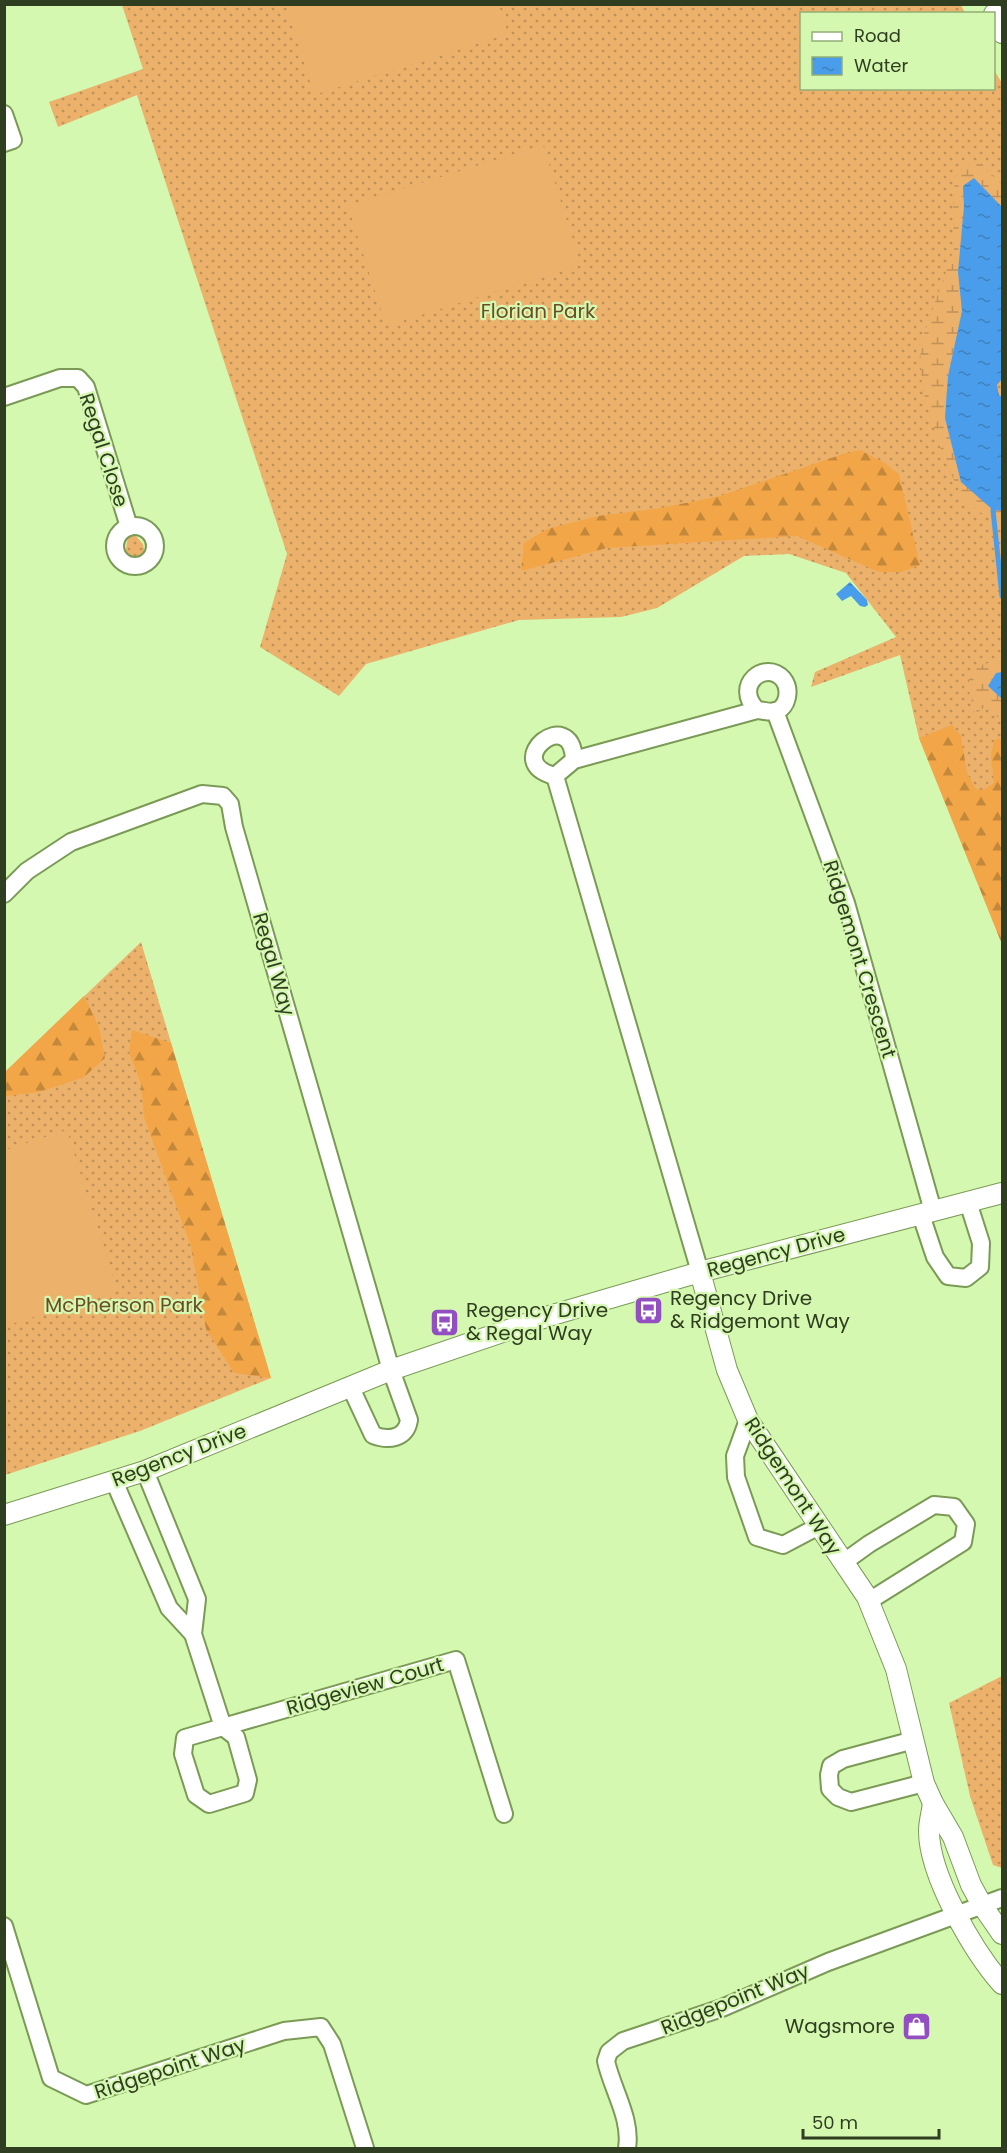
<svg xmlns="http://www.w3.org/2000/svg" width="1007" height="2153" viewBox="0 0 1007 2153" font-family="Poppins,sans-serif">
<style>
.grass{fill:url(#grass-dots)}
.forest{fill:url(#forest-firs)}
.wetland{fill:url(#wetland-marsh)}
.pitch{fill:#ecb16b}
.water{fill:url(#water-ripples)}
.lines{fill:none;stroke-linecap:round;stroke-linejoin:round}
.stream{stroke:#4a9dea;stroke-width:5}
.minor-casing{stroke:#7a9a56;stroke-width:20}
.tertiary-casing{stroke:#7a9a56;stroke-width:22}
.minor{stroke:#fff;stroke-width:16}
.tertiary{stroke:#fff;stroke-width:20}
.labels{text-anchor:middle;stroke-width:4.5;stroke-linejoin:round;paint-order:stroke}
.park-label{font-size:20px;fill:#6c4c27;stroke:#d5f8b0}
.street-label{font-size:20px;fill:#2f3d20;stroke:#d5f8b0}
.poi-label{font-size:20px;fill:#2f3d20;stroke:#d5f8b0;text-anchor:start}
</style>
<defs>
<pattern id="grass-dots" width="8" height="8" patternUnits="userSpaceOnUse" patternTransform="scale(1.5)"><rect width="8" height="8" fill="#ecb16b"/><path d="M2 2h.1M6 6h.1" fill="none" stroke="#c09158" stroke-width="1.8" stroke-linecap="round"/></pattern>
<pattern id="forest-firs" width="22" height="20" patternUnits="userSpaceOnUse" patternTransform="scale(1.5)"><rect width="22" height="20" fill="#f2a647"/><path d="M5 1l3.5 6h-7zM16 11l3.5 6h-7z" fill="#c4883b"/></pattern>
<pattern id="wetland-marsh" width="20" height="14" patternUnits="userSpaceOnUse" patternTransform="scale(1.5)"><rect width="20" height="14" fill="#ecb16b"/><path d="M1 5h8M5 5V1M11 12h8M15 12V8" fill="none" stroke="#c09158"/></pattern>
<pattern id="water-ripples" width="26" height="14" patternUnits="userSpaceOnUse" patternTransform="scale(1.5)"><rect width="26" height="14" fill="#4a9dea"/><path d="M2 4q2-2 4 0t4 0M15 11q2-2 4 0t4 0" fill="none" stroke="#3e81bd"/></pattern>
</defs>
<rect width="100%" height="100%" fill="#d5f8b0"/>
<!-- grass -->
<g class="grass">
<polygon points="122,5 961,5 965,13 802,14 802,88 994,88 994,70 1002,83 1002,944 919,738 900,655 811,687 815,672 896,637 846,573 789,554 744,556 657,608 621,617 519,620 366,664 339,696 260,647 287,554 137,95 58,127 49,102 143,69"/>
<polygon points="131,534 135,535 143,544 145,555 137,561 129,559 125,555 128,536"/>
<polygon points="141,942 271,1378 140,1431 5,1475 5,1072"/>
<polygon points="1002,1676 1002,1868 993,1865 970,1796 949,1703"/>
</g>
<!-- forest -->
<g class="forest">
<polygon points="860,450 883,462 899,474 920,565 901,572 879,572 797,536 607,548 521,571 524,543 547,529 598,516 661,508 720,496 840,455"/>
<polygon points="952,725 961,736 967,773 976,789 983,790 994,783 991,756 994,740 1002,738 1002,944 919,738"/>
<polygon points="84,996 99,1027 105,1058 84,1077 39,1092 5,1096 5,1072"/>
<polygon points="132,1030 171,1043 271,1378 234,1373 206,1329 191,1247 144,1117 141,1084 129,1052"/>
</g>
<!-- wetland -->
<g class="wetland">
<polygon points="969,163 981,163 1002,185 1002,207 974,178 963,186 964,206 958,272 962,311 948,376 983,500 993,510 1002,511 1002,522 979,512 962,497 944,459 922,388 920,345 954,249 953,194 956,176"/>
<path d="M1002,661V672L996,673L1002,699V724L1000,719L985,707L975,714L969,691V675C977,664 989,662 1002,661Z"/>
</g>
<!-- pitch -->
<g class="pitch">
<polygon points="286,5 499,5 508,34 314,95"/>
<polygon points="543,145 581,265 386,326 348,206"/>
<polygon points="67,1130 117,1291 5,1326 5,1150"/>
</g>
<!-- water -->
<g class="water">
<polygon points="974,178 1002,207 1002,379 997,385 999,395 1002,397 1002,511 993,510 961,482 945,418 948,376 962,311 958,272 964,206 963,186"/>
<polygon points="850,582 867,600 868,605 865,607 860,606 851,596 842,601 836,594"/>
<polygon points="1002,672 1002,699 988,686 996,673"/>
</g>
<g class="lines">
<!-- stream -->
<polyline class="stream" points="993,510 1002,596"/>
<defs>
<g id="minor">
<polyline points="4,114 13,140 4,143"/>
<polyline points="4,397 60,378 78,378 86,387 129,527"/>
<circle cx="135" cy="546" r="20"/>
<polyline points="775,711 846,903 933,1211"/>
<polyline points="555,776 700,1272"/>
<path d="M555,776L574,760L757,710C762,710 771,713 776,711C788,707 791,689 783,679C766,659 732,685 757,710"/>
<path d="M555,776C499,762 572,703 574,760"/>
<path d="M4,894L27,871L71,842L202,794L223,796L230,804L234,827L391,1370L409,1420C406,1439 388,1441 373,1435L351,1388"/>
<polyline points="921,1215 935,1257 948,1276 966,1278 980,1267 981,1243 968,1202"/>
<polyline points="748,1420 735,1456 736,1477 757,1537 783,1545 819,1526"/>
<polyline points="145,1471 197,1599 193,1634 223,1727 236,1737 248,1780 245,1793 209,1804 196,1795 183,1754 185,1738 223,1727 456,1660 504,1814"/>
<polyline points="114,1481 169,1608 193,1634"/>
<polyline points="844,1562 869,1544 934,1505 954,1507 966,1524 963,1542 869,1601"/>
<polyline points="914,1740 843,1759 831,1766 829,1775 830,1789 838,1797 851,1802 924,1783"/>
<polyline points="4,1926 51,2078 86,2095 284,2031 321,2027 332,2044 365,2148"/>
<path d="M627,2148C632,2119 612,2089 606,2061L609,2052L623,2041L722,2008L828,1962L1002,1898"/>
</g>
<g id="tertiary">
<polyline points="994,14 1002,33"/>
<polyline points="700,1272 727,1370 748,1420 867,1597 896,1669 924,1783 933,1803 953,1837 971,1885 982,1905 1002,1934"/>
<polyline points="4,1515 145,1471 391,1370 549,1316 700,1272 1002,1193"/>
<path d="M933,1803C932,1812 929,1822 929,1831C929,1875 973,1951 1002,1984"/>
</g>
</defs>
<!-- minor casing -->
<use href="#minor" class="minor-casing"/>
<!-- tertiary casing -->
<use href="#tertiary" class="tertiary-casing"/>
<!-- minor -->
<use href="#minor" class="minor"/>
<!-- tertiary -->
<use href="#tertiary" class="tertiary"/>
</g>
<!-- icons -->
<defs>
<symbol id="bus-square" viewBox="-11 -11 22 22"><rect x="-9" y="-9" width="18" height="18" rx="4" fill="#934ec2" stroke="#d5f8b0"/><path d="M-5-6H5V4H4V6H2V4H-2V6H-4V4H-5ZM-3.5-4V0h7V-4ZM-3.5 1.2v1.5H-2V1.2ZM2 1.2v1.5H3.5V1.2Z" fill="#fff"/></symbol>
<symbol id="shop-square" viewBox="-11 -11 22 22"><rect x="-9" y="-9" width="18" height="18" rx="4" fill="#934ec2" stroke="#d5f8b0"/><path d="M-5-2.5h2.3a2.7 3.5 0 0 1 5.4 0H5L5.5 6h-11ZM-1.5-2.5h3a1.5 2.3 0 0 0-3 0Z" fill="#fff"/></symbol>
</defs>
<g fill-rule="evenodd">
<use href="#bus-square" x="632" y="1294" width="33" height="33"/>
<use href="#bus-square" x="428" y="1306" width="33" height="33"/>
<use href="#shop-square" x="900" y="2010" width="33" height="33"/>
</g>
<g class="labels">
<!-- park labels -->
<g class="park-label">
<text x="538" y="318">Florian Park</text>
<text x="124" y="1312">McPherson Park</text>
</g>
<!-- street labels -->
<g class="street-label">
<text transform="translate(104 450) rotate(72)" y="7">Regal Close</text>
<text transform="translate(860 959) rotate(73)" y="7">Ridgemont Crescent</text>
<text transform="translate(274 964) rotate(74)" y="7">Regal Way</text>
<text transform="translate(776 1252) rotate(-15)" y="7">Regency Drive</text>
<text transform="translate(179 1455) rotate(-21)" y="7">Regency Drive</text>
<text transform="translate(793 1486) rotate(57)" y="7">Ridgemont Way</text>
<text transform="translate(365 1686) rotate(-16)" y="7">Ridgeview Court</text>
<text transform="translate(735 1999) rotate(-22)" y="7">Ridgepoint Way</text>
<text transform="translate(170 2068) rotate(-18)" y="7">Ridgepoint Way</text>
</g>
<!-- poi labels -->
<g class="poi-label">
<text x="670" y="1305">Regency Drive<tspan x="670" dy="23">&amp; Ridgemont Way</tspan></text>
<text x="466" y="1317">Regency Drive<tspan x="466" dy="23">&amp; Regal Way</tspan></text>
<text x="895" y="2033" text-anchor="end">Wagsmore</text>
</g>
</g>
<!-- border -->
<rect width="1007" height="2153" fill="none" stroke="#2f3d20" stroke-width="12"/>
<!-- legend -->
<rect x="800" y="12" width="195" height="78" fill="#d5f8b0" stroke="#93ad76" stroke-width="1.5"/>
<rect x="812" y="32" width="30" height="9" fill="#ffffff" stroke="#93ad76" stroke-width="1.5"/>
<text x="854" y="42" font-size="18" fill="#2f3d20">Road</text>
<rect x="812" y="57" width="30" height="18" fill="url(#water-ripples)" stroke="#93ad76" stroke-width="1.5"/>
<text x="854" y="72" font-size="18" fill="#2f3d20">Water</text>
<!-- scale -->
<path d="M803 2129v9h136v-9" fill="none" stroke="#2f3d20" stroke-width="3"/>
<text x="812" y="2129" font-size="18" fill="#2f3d20" stroke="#d5f8b0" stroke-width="4.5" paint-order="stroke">50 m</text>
</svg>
